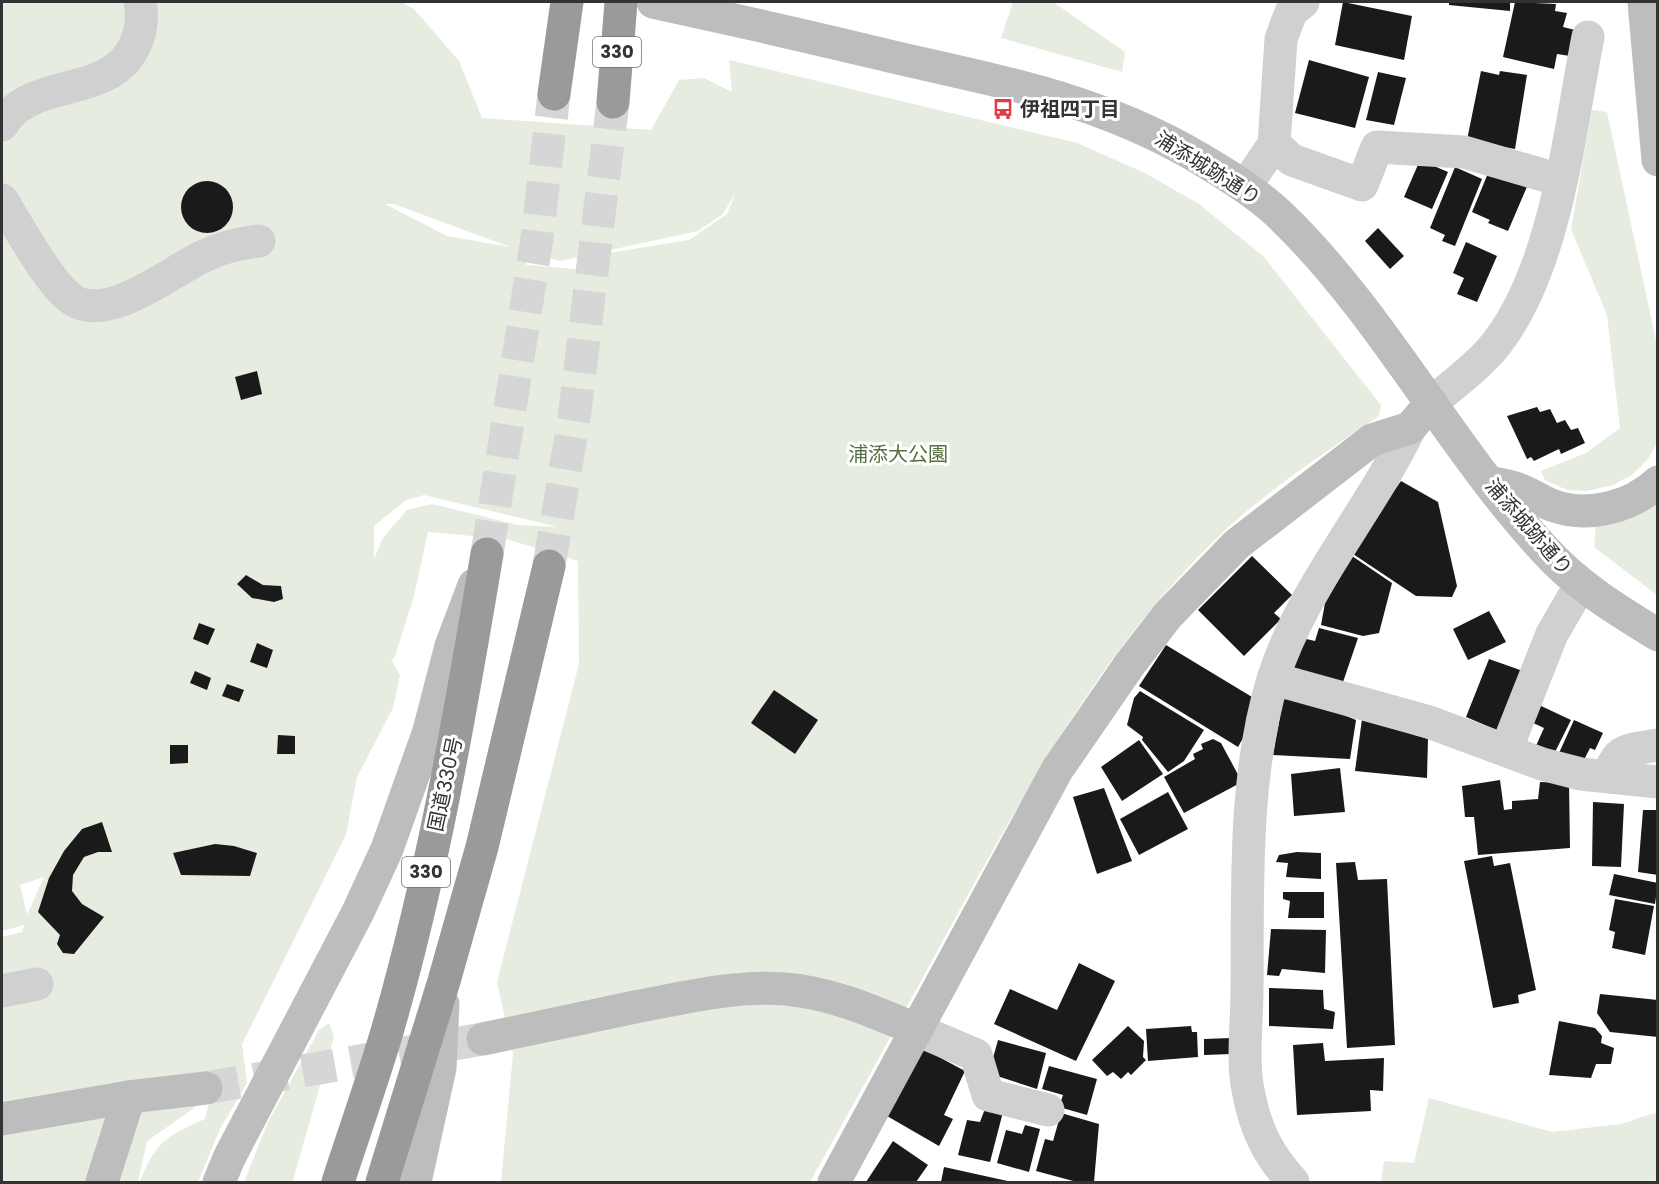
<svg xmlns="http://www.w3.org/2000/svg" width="1659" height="1184" viewBox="0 0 1659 1184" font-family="Poppins,'Noto Sans JP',sans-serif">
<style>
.green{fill:#e6ecdf;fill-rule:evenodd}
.building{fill:#1a1a1a}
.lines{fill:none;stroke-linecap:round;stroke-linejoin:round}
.secondary-tunnel{stroke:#d6d6d6;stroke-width:33;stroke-dasharray:33 16;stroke-linecap:butt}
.highway-tunnel{stroke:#d6d6d6;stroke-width:33;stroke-dasharray:33 16;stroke-linecap:butt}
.street{stroke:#d0d0d0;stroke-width:33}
.secondary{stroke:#bdbdbd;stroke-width:33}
.highway{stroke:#9a9a9a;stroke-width:33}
.labels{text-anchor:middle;stroke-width:6;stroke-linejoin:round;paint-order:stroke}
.shield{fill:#fff;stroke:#707070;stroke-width:1.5}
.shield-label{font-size:18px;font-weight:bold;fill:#333}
.poi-label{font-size:20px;font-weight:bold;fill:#333;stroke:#fff;text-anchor:start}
.street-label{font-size:20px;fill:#333;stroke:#fff}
.park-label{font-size:20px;fill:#56703f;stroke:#fff}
</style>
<rect width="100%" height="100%" fill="#fff"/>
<!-- green -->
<g class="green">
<path d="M2,2H401L414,9L459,61L482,118L651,130L679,80L704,78L732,92L729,60L1077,143L1145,173L1199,204L1263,256L1381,405L1379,416C1323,454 1264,492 1216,539C1103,649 1028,786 953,922C906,1009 858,1096 810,1182H501L513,1054L497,982L579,664L578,561L506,539L428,532L414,596L394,659H391L400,675L393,708L357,777L346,835L242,1044L247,1083L220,1129L198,1182H140C155,1142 167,1136 205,1119L213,1087L193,1109L147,1141L138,1182H2V937L22,932L24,925L2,931ZM736,192L727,214L689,240L602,254L597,271L526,265L527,251L560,261L698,231L723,214ZM385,204H394L510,247L447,236ZM424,495L558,527H559L518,525L432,504L407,510L383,538L374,559V526L406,500ZM44,877L27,915L20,885Z"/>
<polygon points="1013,2 1053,2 1125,52 1122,72 1001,38"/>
<polygon points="1592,110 1607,112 1657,345 1657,442 1648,459 1632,475 1613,485 1587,491 1567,490 1545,480 1541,471 1586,453 1620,428 1607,315 1571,229"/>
<polygon points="1657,503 1657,595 1594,547 1596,523"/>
<polygon points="329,1023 334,1037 293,1180 292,1182 244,1182 268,1122 319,1030"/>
<polygon points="1429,1098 1552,1132 1621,1124 1657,1112 1657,1180 1648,1182 1381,1182 1384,1161 1414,1163"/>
</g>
<!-- building -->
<g class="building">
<polygon points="1343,2 1412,16 1404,60 1335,45"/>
<polygon points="1449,2 1510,2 1510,11 1449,5"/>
<polygon points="1515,2 1556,4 1555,11 1567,13 1563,27 1575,30 1570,56 1557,54 1554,69 1503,57"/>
<polygon points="1309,60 1369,77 1355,128 1295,113"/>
<polygon points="1481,71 1499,75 1500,71 1527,75 1515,149 1467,140"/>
<polygon points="1378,72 1406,78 1394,125 1366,120"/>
<polygon points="1420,160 1448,172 1432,209 1404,197"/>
<polygon points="1491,166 1529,182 1508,231 1488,223 1490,220 1472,212"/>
<polygon points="1455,167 1482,179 1455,246 1442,241 1445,235 1430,228"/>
<circle cx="207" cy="207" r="26"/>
<polygon points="1378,228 1404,256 1390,269 1365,241"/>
<polygon points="1466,242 1497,256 1477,302 1457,294 1464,278 1453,273"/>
<polygon points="257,371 262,394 241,400 235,377"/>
<polygon points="1537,407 1540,412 1550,409 1557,423 1565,420 1571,430 1578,428 1585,443 1561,454 1559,449 1534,461 1531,457 1527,459 1507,416"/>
<polygon points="1401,481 1438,502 1457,586 1452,597 1416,596 1350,552"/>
<polygon points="1252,556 1292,595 1274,613 1281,619 1244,656 1198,610"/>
<polygon points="1352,556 1392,583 1379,633 1363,636 1321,625 1325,603"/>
<polygon points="246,575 263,585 281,586 283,599 274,602 252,598 237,584"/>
<polygon points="1489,611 1506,642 1468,660 1453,629"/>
<polygon points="199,623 215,629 208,645 193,639"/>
<polygon points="1319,628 1358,638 1341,688 1291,672 1302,638 1315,641"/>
<polygon points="257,643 273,650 267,668 250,662"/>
<polygon points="1166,645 1257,700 1246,719 1251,724 1238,747 1139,686"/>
<polygon points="1489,659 1523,671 1499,731 1466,717"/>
<polygon points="195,671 211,678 207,690 190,683"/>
<polygon points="227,684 244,690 239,702 222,696"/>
<polygon points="774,690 818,720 795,754 751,723"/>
<polygon points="1285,690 1356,720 1350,759 1273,755"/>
<polygon points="1140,691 1204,730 1184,761 1168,772 1142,740 1143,737 1127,725 1134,698"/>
<polygon points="1539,705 1571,720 1553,756 1535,748 1544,728 1531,722"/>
<polygon points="1362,719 1428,739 1427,778 1355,771"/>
<polygon points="1574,720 1603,733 1595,750 1590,748 1582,764 1559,753"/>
<polygon points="278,735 295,736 295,754 277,754"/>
<polygon points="1213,739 1221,743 1242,782 1184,813 1164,777 1195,759 1193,754 1203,749 1201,744"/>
<polygon points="1139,740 1163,774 1122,801 1101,767"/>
<polygon points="170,745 188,745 188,763 170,764"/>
<polygon points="1340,768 1345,812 1294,816 1291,774"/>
<polygon points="1500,780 1504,810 1512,809 1512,801 1538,799 1540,782 1569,783 1570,848 1478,855 1474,817 1465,817 1462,786"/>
<polygon points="1104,788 1132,861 1097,874 1073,797"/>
<polygon points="1168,792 1188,829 1139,855 1120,819"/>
<polygon points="1593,802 1624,804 1621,867 1592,866"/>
<polygon points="1643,810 1658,810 1658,875 1638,872"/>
<polygon points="102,822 112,852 98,852 84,857 73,875 72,891 82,904 104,917 74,954 63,953 57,944 60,935 38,912 49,878 64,851 82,829"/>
<polygon points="215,844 234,846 257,853 250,876 181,875 173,853"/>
<polygon points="1297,852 1321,853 1321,879 1286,877 1288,863 1276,862 1279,855"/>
<polygon points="1492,856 1494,866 1510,863 1536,990 1518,995 1519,1003 1493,1008 1464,861"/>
<polygon points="1355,862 1358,880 1387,879 1395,1045 1347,1048 1336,863"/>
<polygon points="1614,874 1658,883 1655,904 1609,895"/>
<polygon points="1283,892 1324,892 1324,918 1288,918 1290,901 1283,899"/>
<polygon points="1615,899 1654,906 1645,955 1612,948 1615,932 1609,930"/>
<polygon points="1271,929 1326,930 1325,973 1282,969 1279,976 1267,975"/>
<polygon points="1079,963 1115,981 1076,1061 994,1024 1010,989 1057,1010"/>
<polygon points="1269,988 1323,990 1324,1009 1335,1012 1333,1029 1269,1026"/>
<polygon points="1600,994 1658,1000 1658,1037 1610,1032 1597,1013"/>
<polygon points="1559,1021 1595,1028 1602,1036 1601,1043 1614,1048 1611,1064 1596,1064 1591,1078 1549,1075"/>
<polygon points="1128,1026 1144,1041 1143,1057 1146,1060 1131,1075 1128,1072 1121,1079 1113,1072 1107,1076 1092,1060"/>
<polygon points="1191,1026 1192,1032 1197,1032 1198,1057 1148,1061 1146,1029"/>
<polygon points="1231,1038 1232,1054 1204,1055 1204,1039"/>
<polygon points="998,1040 1046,1053 1037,1089 997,1076 993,1058"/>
<polygon points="1323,1043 1325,1061 1384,1058 1383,1091 1370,1090 1371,1111 1297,1115 1293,1045"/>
<polygon points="924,1049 965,1071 944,1115 953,1119 939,1146 887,1116"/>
<polygon points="1049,1066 1097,1079 1087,1115 1059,1107 1063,1095 1042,1089"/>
<polygon points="986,1106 1003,1112 990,1162 958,1155 967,1120 980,1122"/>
<polygon points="1061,1113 1099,1124 1094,1182 1077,1182 1036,1171 1045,1139 1053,1141"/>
<polygon points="1025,1125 1040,1129 1029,1172 997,1163 1006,1130 1022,1134"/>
<polygon points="893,1141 928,1165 916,1182 866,1182"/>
<polygon points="944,1167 1012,1182 941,1182"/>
</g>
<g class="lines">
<!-- secondary-tunnel -->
<polyline class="secondary-tunnel" points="206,1088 483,1039"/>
<!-- highway-tunnel -->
<g class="highway-tunnel">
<polyline points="487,554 537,238 554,94"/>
<polyline points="549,566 574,419 613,102"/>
</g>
<!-- street -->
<g class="street">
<path d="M2,125C30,76 108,100 134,47C141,33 143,17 140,2"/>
<polyline points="1274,144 1292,160 1362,185 1377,147 1464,152 1560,180"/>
<polyline points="1245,187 1274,144 1281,39 1291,12 1303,2"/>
<path d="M2,200C18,226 50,285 73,300C108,323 170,272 202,257C220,248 238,243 259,241"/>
<path d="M1431,403C1451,386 1475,369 1492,349C1556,273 1569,132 1588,37"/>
<polyline points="1274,679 1429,722 1542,764 1581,774 1658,782"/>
<polyline points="1506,750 1552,634 1581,584"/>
<path d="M1609,777C1616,746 1631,750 1658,745"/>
<polyline points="2,991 37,984"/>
<polyline points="915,1029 976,1055 988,1095 1048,1110"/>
<path d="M1293,1182C1267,1154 1255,1128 1248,1090C1242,1061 1247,1021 1247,990C1248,888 1243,778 1273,679C1302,588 1369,513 1410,428"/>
</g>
<!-- secondary -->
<g class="secondary">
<path d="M653,2C736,20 819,39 902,59C1017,85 1115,104 1217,169C1240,183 1263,198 1282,217C1383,315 1448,445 1544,549C1576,585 1617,610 1658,635"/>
<polyline points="1644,2 1658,160"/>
<path d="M1489,482C1501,485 1514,486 1525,492C1535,496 1544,503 1554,506C1589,518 1631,507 1658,482"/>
<path d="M483,1039C533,1028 584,1018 635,1007C683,998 735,985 785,989C832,993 872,1011 915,1029"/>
<polyline points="2,1119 129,1097 206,1088"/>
<polyline points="102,1182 129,1097"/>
<polyline points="219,1182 229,1158 358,912 387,849 429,731 451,646 474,585"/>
<polyline points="415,1182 440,1068 443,1004"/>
<polyline points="834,1182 1057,770 1130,664 1168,615 1237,544 1372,440 1410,428 1431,403"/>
</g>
<!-- highway -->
<g class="highway">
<polyline points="554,94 567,2"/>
<polyline points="613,102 621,2"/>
<path d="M338,1182C354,1133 371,1085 386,1035C432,878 460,715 487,554"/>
<polyline points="382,1182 444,981 482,847 549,566"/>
</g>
</g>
<!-- icons -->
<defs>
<symbol id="bus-bare" viewBox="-9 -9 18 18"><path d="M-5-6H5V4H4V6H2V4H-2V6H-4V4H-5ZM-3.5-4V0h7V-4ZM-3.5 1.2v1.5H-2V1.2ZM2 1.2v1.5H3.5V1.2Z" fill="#e63946" stroke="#fff" stroke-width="2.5" paint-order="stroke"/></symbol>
</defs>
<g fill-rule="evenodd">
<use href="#bus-bare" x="988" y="94" width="30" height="30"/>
</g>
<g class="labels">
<!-- shield labels -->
<g class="shield">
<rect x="593" y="37" width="48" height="30" rx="4.5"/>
<rect x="402" y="857" width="48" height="30" rx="4.5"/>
</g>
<g class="shield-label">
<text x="617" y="58">330</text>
<text x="426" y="878">330</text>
</g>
<!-- poi labels -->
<g class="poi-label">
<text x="1020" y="116">伊祖四丁目</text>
</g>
<!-- street labels -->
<g class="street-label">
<text transform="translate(1208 168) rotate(32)" y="7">浦添城跡通り</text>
<text transform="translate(1529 527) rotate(49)" y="7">浦添城跡通り</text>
<text transform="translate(445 784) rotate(-78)" y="7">国道330号</text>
</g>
<!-- park labels -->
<g class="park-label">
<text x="898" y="461">浦添大公園</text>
</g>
</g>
<!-- border -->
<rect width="1659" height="1184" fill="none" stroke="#333333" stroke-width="6"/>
</svg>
